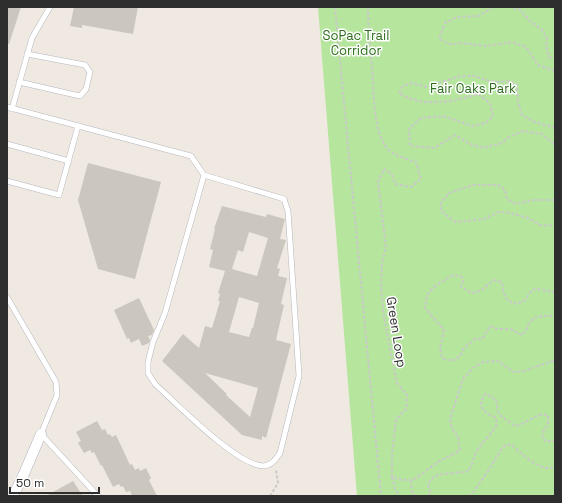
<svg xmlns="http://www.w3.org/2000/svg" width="562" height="503" viewBox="0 0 562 503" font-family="'Space Grotesk',sans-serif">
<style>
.green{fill:#b6e59e}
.building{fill:#cbc7bf;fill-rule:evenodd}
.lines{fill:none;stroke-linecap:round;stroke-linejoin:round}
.lane-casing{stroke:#b4b7c1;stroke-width:6}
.street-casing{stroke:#b4b7c1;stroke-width:11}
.path{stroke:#c9c9c9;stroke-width:2;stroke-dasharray:3 2;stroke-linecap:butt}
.lane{stroke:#fff;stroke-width:5}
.street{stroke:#fff;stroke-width:10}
.labels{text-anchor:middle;stroke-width:3;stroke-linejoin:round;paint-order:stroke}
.park-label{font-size:13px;fill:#2c6e1b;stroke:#fff}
.street-label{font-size:13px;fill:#2e2e2e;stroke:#fff}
</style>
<rect width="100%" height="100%" fill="#efe9e1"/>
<!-- green -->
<polygon class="green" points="318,7 555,7 555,496 357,496"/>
<!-- building -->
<g class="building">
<polygon points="7,7 21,7 9,44 7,44"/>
<polygon points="74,7 138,7 133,34 82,25 82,28 70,26"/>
<polygon points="88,163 161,182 135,279 98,269 78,200"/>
<path d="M222,206L266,217L267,214L285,219L280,239L286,240L277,268L280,269L278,276L287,278L281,304L284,305L276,340L291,344L266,438L262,436V440L242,435L162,361L183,334L199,348L205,326L212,328L220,301H218L220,294L218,293L225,271L209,267L213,250L210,249L215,229H214ZM249,232L268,238L257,276L232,269L238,250L243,252ZM239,297L259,303L253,328H252L249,337L229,332ZM205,373L258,388L250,417L226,395L227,394Z"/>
<polygon points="139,298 154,330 152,335 148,336 150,340 149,343 142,346 139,339 131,343 129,338 127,339 114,310"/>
<polygon points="97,421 102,430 105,429 108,435 110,434 112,437 116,435 130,465 132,464 135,470 139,468 140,471 146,468 151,478 149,480 157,496 132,496 130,491 126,492 123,486 121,487 119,484 113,487 102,465 101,466 94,452 92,453 90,450 84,453 78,443 81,441 76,432"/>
<polygon points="73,481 83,496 46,496"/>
</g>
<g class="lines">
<defs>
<g id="lane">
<polyline points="19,82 80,96 86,89 90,72 85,65 27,54"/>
<path d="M7,107L191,156L204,175L284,199L288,211L299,376L280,453C276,459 272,465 264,466C237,466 176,403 155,384L148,373V362L153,342L165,313L204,175"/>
<polyline points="12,109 32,38 50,7"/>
<polyline points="7,144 69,161"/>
<polyline points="7,181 59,195 78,126"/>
<polyline points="7,297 56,382 57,395 41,434 98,496"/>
</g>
<polyline id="street" points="13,496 23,476 41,434"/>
</defs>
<!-- lane casing -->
<use href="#lane" class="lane-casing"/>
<!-- street casing -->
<use href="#street" class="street-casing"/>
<!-- path -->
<g class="path">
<polyline points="335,7 381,496"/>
<path d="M368,7C368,27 370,46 372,66C374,90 372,126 386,147C390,154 409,160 416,162L421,179L411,187L395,184L392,174L384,169L378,182L386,247L382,262L381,287L384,317L397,383L407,395L406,409L396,419L392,454V477L403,480H413L441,460L452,455L460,450L458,437L452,428L450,419L463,379L473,368L483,362L498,361L513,372L524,371L555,360"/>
<polyline points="493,7 479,16 457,17 445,23 439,39 449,44 462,43 486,46 512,42 526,47 538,65 555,71"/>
<polyline points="509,7 519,9 529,20 542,30 547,38 546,47 549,57 555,58"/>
<path d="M555,128L532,121L522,115L518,102L517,85L510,81L497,82L485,80L476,76H461L425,87L412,83L403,86L399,93C422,108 453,102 478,94L490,103L493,116L486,123L472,126L443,116L421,118L409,129L410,146L434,148L455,135L470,144L483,148L502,143L509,137L523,131L542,134L555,145"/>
<polyline points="555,200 532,200 516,204 507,199 505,190 498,185 473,185 449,193 441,202 441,211 455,222 484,219 499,212 506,212 528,218 540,225 555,226"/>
<path d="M555,291L553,292L538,289L532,290L525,300L517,304L508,301L503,292V286L501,282L494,280L480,291L471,293L461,286L463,281L462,277L454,275L449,277L435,286L427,295L425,308L444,330L440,348L442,358L452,361L460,356L464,348L475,339H482L490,326L498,329H510L522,335C529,329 526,326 530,322C536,314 547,316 555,316"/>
<polyline points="392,477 395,489 399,496"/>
<polyline points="411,480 412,493 414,495 417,496"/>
<polyline points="270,496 278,483 276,470"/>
<path d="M427,496L430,494V490L428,486C432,469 456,475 468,471C473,465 473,458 477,451C482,441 494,433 497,423L495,417C484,413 477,407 484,395L487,394L496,400L498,412L501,416L515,426C527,424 536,412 548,415C550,428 543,427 542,437L545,441H555"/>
<path d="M469,496L473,493L490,468L502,448L506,445H512C521,453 544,476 555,465"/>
</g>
<!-- lane -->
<use href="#lane" class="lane"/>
<!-- street -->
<use href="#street" class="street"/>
</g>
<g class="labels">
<!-- park labels -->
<g class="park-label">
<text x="356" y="40">SoPac Trail<tspan x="356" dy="15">Corridor</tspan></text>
<text x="473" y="93">Fair Oaks Park</text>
</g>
<!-- street labels -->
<g class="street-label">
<text transform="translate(397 332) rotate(81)" y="5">Green Loop</text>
</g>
</g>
<!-- border -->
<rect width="562" height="503" fill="none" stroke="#2e2e2e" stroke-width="16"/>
<!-- scale -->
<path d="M10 487v6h89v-6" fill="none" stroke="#2e2e2e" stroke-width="2"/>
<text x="16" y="487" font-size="12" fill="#2e2e2e" stroke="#ffffff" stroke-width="3" paint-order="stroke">50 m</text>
</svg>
